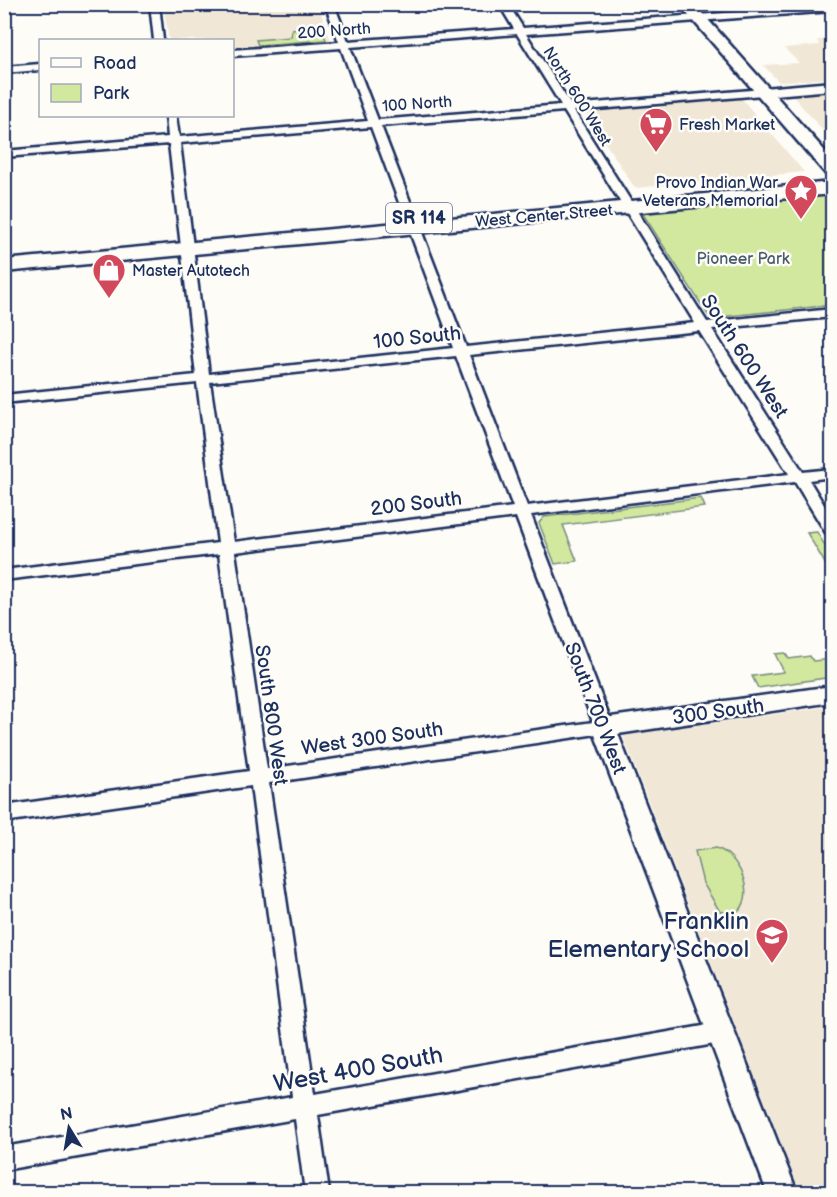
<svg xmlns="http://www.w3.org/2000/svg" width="837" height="1197" viewBox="0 0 837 1197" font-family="'Balsamiq Sans',sans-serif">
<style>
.built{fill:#f1e7d6}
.green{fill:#d2e89e;stroke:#768c7e;stroke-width:1.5}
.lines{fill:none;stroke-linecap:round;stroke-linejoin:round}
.minor-casing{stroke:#1b2f5e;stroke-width:5}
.tertiary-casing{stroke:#1b2f5e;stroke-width:5}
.primary-casing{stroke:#1b2f5e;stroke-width:5}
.minor{fill:#fdfcf7;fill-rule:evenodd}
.tertiary{fill:#fdfcf7;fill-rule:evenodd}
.primary{fill:#fdfcf7;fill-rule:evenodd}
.labels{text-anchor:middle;stroke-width:5;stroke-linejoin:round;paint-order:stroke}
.far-street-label{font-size:16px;fill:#1b2f5e;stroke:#fdfcf7}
.far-poi-label{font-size:16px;fill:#1b2f5e;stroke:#fdfcf7;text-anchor:start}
.far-park-label{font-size:16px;fill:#495d6e;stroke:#fdfcf7}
.shield{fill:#fdfcf7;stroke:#5f6c8c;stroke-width:1.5}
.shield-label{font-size:18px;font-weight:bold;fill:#1b2f5e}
.street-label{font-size:20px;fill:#1b2f5e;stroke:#fdfcf7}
.near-poi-label{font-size:24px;fill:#1b2f5e;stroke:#fdfcf7;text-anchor:end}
.near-street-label{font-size:24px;fill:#1b2f5e;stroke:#fdfcf7}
</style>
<rect width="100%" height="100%" fill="#fdfcf7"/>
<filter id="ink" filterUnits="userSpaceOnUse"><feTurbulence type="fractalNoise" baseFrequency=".0167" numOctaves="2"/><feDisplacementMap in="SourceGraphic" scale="12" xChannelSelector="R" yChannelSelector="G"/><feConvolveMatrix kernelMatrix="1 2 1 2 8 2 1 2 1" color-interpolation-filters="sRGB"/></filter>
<g filter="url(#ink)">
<!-- built -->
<g class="built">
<polygon points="163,5 318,5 331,41 233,49 232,40 169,40"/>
<polygon points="832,39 832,78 779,82 763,65 799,63 784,48 820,45 817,40"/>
<polygon points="832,92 832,141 792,95"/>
<polygon points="742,99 804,172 635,188 585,112"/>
<polygon points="832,706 832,1192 800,1192 623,736"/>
</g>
<!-- green -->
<g class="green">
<polygon points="321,26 326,40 258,45 256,40 291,37 292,29"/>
<polygon points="830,193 832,196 832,305 710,318 641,211"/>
<polygon points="701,498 705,507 563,525 577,561 555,564 539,523 544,517"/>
<polygon points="817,532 832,558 832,575 807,533"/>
<polygon points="785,653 789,659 810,656 813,661 832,659 832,677 758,688 752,676 784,672 775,654"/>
<path d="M716,848C738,854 756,893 739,911L720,912L703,883L695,851Z"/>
</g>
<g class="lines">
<defs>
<g id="minor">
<polygon points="150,4 159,4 163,40 154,40"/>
<path d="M325,4H334L348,41L514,29L499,4H508L523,28L832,5V11L526,34L571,105L763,89L768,92L763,95L574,111L707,322L832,309V317L712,329L803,472L832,469V477L809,480L832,518V534L826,533L795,482L531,515L613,727L610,732L269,783L315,1094L720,1023L728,1026L731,1033L728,1040L720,1043L318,1115L329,1192H305L295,1119L4,1170V1147L292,1097L251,786L4,822V806L249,771L219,554L4,580V570L218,543L197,383L4,403V395L196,375L169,144L4,157V151L168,137L166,116H176L179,137L368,121L341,48L232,56V50L339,42ZM517,34L561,105L378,120L350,47ZM564,111L695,323L466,347L381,126ZM371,127L453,348L209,374L180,143ZM699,331L789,474L527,506L469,355ZM456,356L513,507L234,542L210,382ZM516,517L593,722L267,769L235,552Z"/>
<polygon points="40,64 40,70 4,73 4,67"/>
</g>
<g id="tertiary">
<polygon points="832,82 832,90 763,96 757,92 763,88"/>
<polygon points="832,686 832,702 618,734 797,1192 767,1192 592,727 596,721 604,718"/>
</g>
<g id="primary">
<polygon points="679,4 694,4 832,159 832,175 826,174"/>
<polygon points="832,182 832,194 4,272 4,260"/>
</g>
</defs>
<!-- minor casing -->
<use href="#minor" class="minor-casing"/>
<!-- tertiary casing -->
<use href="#tertiary" class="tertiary-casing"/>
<!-- primary casing -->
<use href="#primary" class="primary-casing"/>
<!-- minor -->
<use href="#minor" class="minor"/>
<!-- tertiary -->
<use href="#tertiary" class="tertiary"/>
<!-- primary -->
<use href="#primary" class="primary"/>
</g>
</g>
<!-- icons -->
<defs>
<symbol id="supermarket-pin" viewBox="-11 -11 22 30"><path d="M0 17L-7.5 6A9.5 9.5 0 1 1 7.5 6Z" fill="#d1495b" stroke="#fdfcf7"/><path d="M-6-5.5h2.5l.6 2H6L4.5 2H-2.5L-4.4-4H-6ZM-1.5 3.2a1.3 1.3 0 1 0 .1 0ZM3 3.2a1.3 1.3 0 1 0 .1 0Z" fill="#fff"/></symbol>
<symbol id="sight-pin" viewBox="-11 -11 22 30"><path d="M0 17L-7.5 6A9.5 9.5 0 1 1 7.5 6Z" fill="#d1495b" stroke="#fdfcf7"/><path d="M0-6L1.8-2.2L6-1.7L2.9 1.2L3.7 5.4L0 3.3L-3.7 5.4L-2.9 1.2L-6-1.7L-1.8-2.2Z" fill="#fff"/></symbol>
<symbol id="shop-pin" viewBox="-11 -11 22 30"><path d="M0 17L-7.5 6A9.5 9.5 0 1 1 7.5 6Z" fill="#d1495b" stroke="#fdfcf7"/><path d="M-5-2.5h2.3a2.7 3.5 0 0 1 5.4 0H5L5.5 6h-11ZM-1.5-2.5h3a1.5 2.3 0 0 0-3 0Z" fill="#fff"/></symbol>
<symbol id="school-pin" viewBox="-11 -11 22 30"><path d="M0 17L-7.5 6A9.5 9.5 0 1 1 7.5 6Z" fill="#d1495b" stroke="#fdfcf7"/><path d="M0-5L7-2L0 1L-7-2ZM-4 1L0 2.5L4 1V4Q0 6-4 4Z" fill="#fff"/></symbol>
</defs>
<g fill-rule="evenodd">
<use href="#supermarket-pin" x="637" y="105" width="38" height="52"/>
<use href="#sight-pin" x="782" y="172" width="38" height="52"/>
<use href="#shop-pin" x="90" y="251" width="38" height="52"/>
<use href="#school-pin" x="753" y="916" width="38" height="52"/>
</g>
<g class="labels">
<!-- far-street labels -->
<g class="far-street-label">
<text transform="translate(334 30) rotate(-4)" y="6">200 North</text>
<text transform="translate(578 96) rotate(58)" y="6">North 600 West</text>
<text transform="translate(417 103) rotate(-4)" y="6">100 North</text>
<text transform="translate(544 215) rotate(-5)" y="6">West Center Street</text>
</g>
<!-- far-poi labels -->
<g class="far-poi-label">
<text x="679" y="130">Fresh Market</text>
<text x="778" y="188" text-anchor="end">Provo Indian War<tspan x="778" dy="18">Veterans Memorial</tspan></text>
<text x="132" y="276">Master Autotech</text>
</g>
<!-- far-park labels -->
<g class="far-park-label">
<text x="743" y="264">Pioneer Park</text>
</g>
<!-- shield labels -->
<rect class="shield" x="386" y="203" width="66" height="30" rx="4.5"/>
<g class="shield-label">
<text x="419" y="224">SR 114</text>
</g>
<!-- street labels -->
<g class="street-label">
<text transform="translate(417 337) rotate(-6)" y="7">100 South</text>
<text transform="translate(745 356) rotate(57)" y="7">South 600 West</text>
<text transform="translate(416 503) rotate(-7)" y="7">200 South</text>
<text transform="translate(596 708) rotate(69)" y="7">South 700 West</text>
<text transform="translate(718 711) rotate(-8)" y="7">300 South</text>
<text transform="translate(272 715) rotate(82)" y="7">South 800 West</text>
<text transform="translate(372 738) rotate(-8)" y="7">West 300 South</text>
</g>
<!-- near-poi labels -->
<g class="near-poi-label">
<text x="749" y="929">Franklin<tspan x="749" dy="28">Elementary School</tspan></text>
</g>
<!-- near-street labels -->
<g class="near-street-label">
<text transform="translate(358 1069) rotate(-10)" y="8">West 400 South</text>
</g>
</g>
<!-- margin -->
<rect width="837" height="1197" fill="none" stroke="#fdfcf7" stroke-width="24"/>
<rect x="12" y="12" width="813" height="1173" fill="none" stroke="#1b2f5e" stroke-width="2" filter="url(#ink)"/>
<!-- legend -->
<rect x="39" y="39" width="195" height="78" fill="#fdfcf7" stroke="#a3aaba" stroke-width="1.5"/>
<rect x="51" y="58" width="30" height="9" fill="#fdfcf7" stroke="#a3aaba" stroke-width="1.5"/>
<text x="93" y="69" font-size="18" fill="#1b2f5e">Road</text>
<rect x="51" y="84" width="30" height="18" fill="#d2e89e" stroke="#a3aaba" stroke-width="1.5"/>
<text x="93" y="99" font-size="18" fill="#1b2f5e">Park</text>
<!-- north arrow -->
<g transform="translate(69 1128) rotate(349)" stroke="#fdfcf7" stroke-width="4.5" paint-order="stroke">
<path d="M0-4.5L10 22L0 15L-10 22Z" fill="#1b2f5e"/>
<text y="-9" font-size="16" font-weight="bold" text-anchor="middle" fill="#1b2f5e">N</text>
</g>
</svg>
